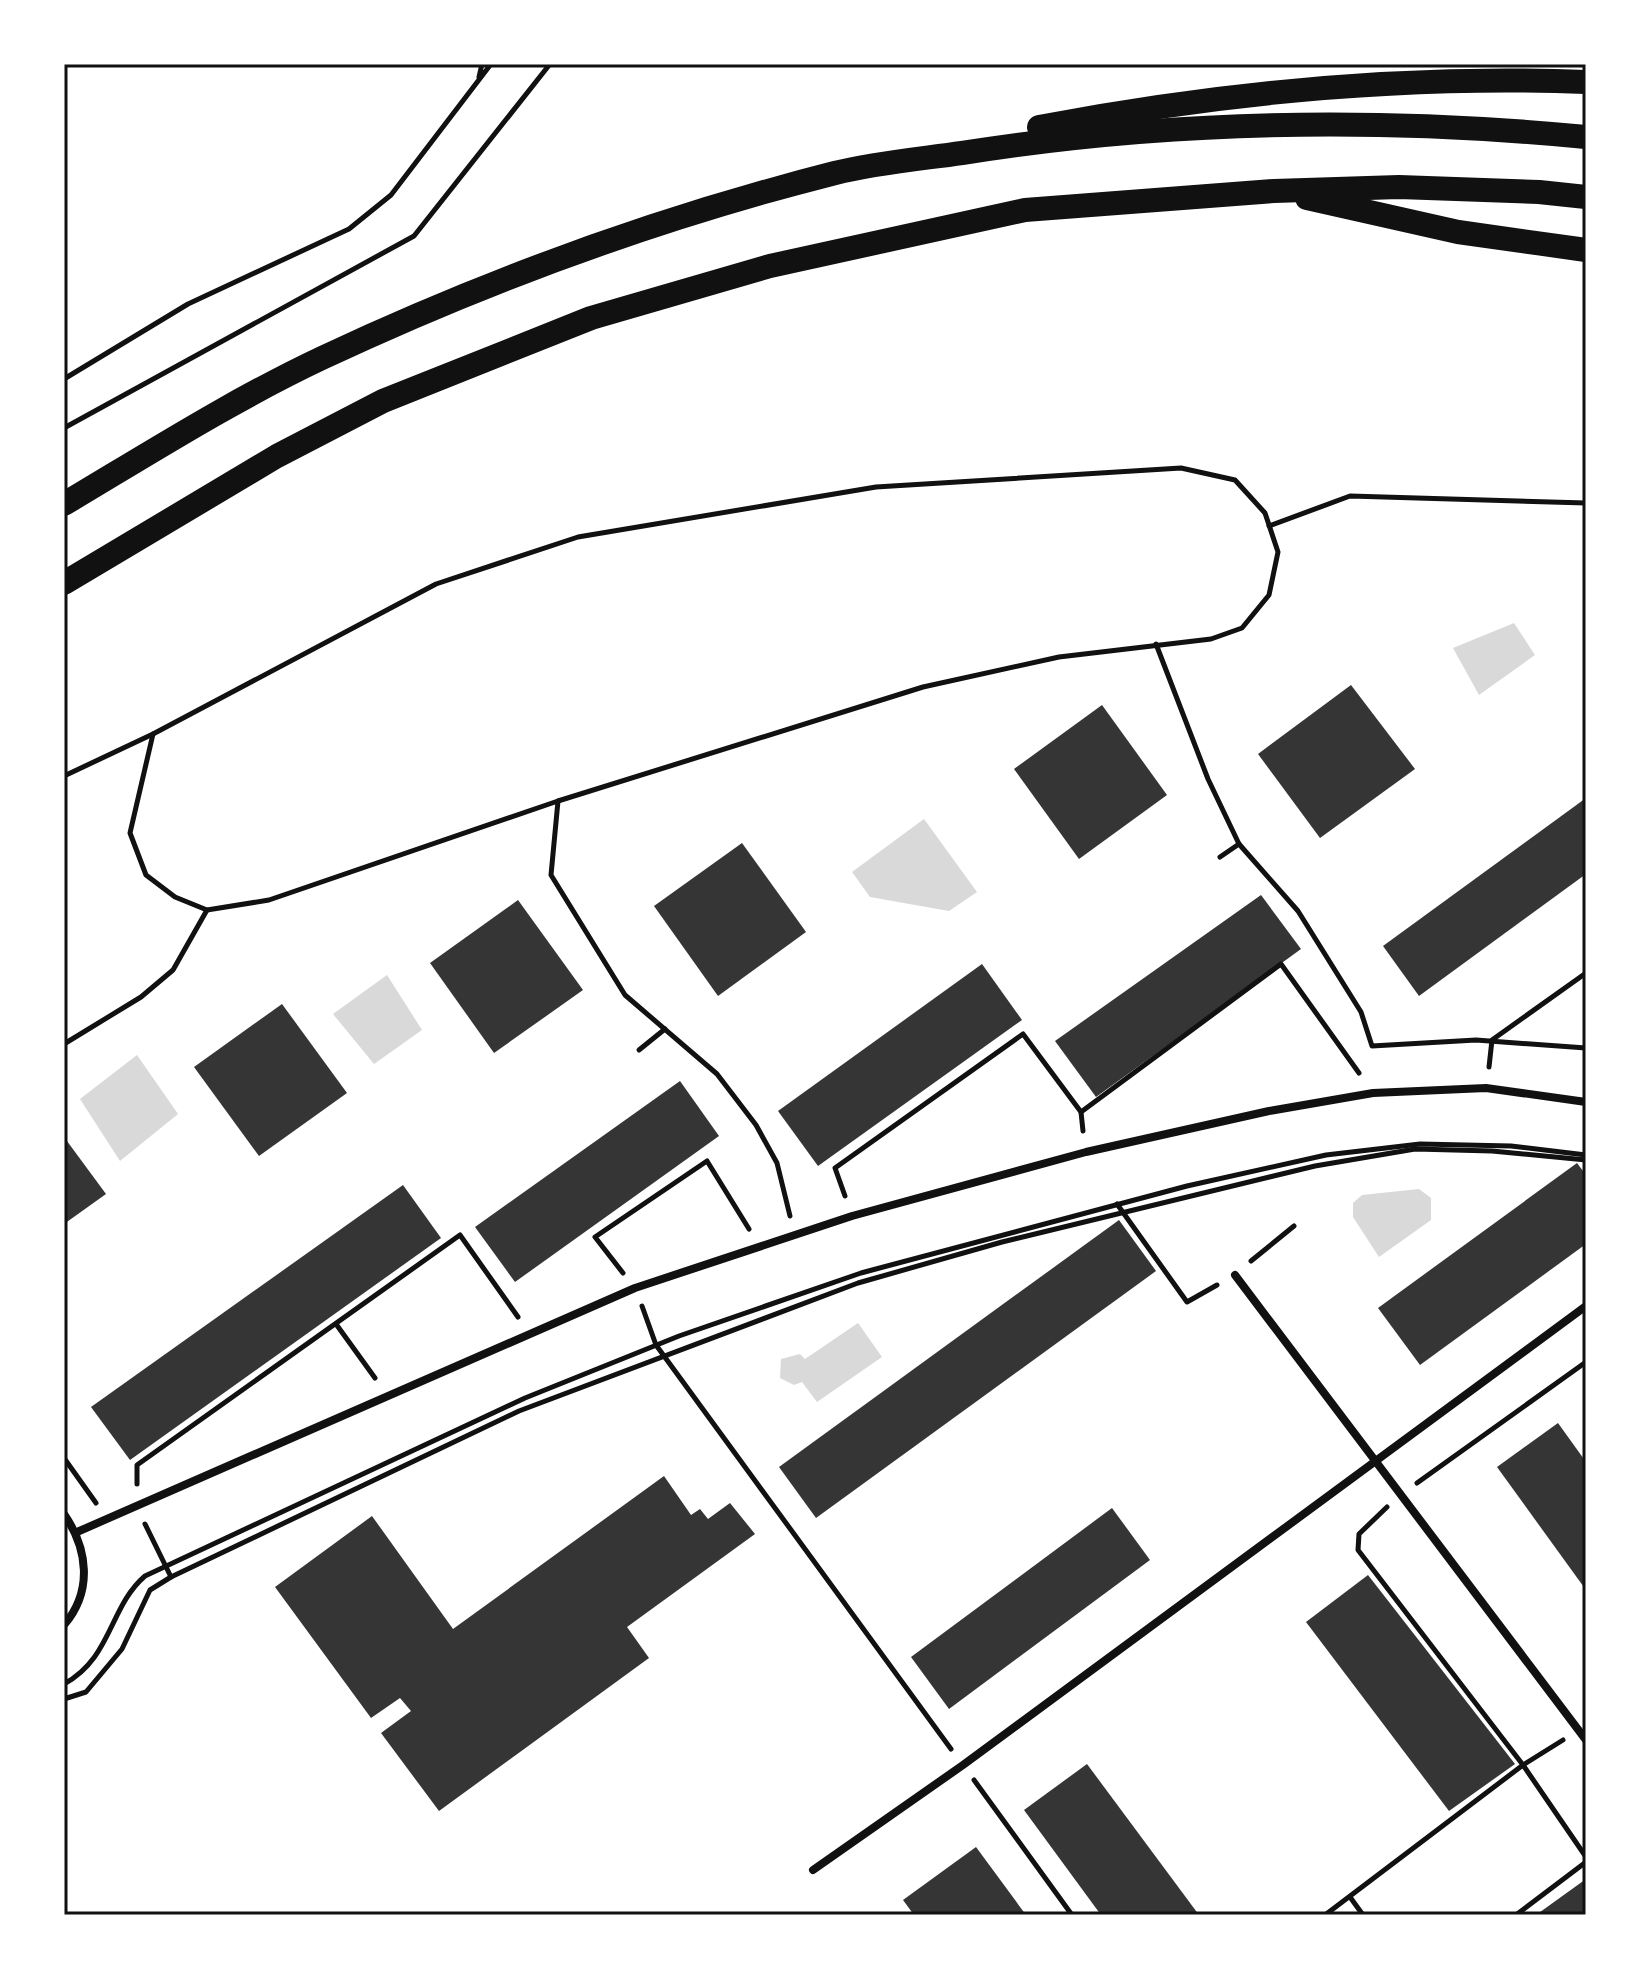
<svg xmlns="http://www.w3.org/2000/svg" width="1650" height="1979" viewBox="0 0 1650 1979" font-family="Roboto,sans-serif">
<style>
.water{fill:#d9d9d9}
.building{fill:#353535}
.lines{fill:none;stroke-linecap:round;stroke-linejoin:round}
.path{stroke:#111;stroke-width:5}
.minor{stroke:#111;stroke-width:8}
.motorway{stroke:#111;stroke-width:24}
.neatline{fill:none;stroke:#111;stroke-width:3}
</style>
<rect width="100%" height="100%" fill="#fff"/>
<!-- water -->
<g class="water">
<polygon points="1514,623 1535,655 1479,695 1453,648"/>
<polygon points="924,819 977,892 949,911 870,897 852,872"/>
<polygon points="387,975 422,1030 374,1064 333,1014"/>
<polygon points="137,1055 178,1114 120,1161 80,1099"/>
<polygon points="1419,1189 1431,1198 1431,1220 1379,1257 1353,1217 1353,1203 1362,1195"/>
<polygon points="858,1323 882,1357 817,1402 802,1382 794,1385 780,1378 781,1359 800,1354 805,1359"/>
</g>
<!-- building -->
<g class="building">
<polygon points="1351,685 1415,769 1320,838 1258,754"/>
<polygon points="1102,705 1167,795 1079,859 1014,769"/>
<polygon points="1586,798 1586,874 1419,996 1383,946"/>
<polygon points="742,843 806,932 718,996 654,906"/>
<polygon points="1261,895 1301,949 1096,1097 1055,1041"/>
<polygon points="518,900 583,990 494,1053 430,963"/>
<polygon points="982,964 1022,1020 818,1166 778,1111"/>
<polygon points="282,1004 347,1093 259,1156 194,1067"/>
<polygon points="680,1081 719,1136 515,1282 475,1227"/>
<polygon points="64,1137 106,1194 64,1224"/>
<polygon points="1577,1163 1586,1175 1586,1244 1420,1365 1378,1308"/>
<polygon points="403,1185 441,1238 130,1460 91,1407"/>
<polygon points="1119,1220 1156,1271 816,1518 779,1467"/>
<polygon points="1558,1423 1586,1462 1586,1590 1497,1467"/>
<polygon points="664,1476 691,1515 700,1509 708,1519 730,1503 755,1534 627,1627 649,1658 439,1811 381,1733 411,1711 400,1698 371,1718 275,1587 372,1516 453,1629"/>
<polygon points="1112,1508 1150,1560 949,1709 911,1657"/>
<polygon points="1368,1575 1515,1764 1449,1811 1306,1622"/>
<polygon points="1087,1764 1199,1915 1101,1915 1024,1810"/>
<polygon points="976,1847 1026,1915 914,1915 903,1900"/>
<polygon points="1586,1879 1586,1915 1536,1915"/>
</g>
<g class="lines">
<!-- path -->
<g class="path">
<polyline points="479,77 482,64"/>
<polyline points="64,379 188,304 349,229 391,195 491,64"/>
<polyline points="64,428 414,236 550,64"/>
<polygon points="1181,468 1235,480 1265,513 1278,552 1269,595 1242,628 1211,639 1059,657 923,687 558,801 269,900 207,910 175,897 146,875 130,833 153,734 436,584 578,537 876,487"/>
<polyline points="1269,526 1350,496 1586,503"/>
<polyline points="1156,644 1208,779 1239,844 1298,911 1361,1012 1372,1046 1476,1040 1586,1048"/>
<polyline points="64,776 153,734"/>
<polyline points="558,801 551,875 625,995 717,1074 756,1125 777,1163 790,1216"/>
<polyline points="1220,857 1239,844"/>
<polyline points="64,1044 141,997 173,970 207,910"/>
<polyline points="639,1050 665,1029"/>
<polyline points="1489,1067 1492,1040 1586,973"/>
<polyline points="1081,1112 1281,964 1359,1073"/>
<polyline points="845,1196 835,1168 1023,1034 1081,1112 1083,1131"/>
<polyline points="1117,1204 1187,1302 1217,1285"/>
<polyline points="1251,1261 1294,1226"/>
<polyline points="623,1273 595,1237 707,1161 749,1229"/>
<polyline points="642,1306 656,1345 951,1749"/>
<polyline points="336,1324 375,1378"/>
<polyline points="64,1458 96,1503"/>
<polyline points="1417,1483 1586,1362"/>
<polyline points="137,1484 137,1465 460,1235 518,1317"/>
<polyline points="1387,1507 1359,1534 1358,1550 1523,1765 1586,1857"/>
<polyline points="145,1524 171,1577"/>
<path d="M64,1684C112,1658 109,1607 145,1576L525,1398L679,1336L861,1273L1187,1186L1326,1155L1420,1144L1511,1146L1586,1155"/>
<polyline points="64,1699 86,1692 122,1649 150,1590 171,1577 519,1411 858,1283 1002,1242 1315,1166 1415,1149 1492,1151 1586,1160"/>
<polyline points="974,1780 1072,1915"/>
<polyline points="1350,1897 1363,1915"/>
<polyline points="1325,1915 1523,1765 1563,1740"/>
<polyline points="1516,1915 1586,1862"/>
</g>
<!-- minor -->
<g class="minor">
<polyline points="1235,1275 1586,1740"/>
<path d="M64,1514C88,1549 93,1591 64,1625"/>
<polyline points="77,1532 635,1288 852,1216 1086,1152 1269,1111 1373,1093 1486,1088 1586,1102"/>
<polyline points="813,1870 963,1765 1586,1306"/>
</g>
<!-- motorway -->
<g class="motorway">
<path d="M1039,127C1219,93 1403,75 1586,82"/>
<polyline points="1307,198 1458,232 1586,250"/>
<path d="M64,504C148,454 233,400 322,358C488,280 658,218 835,173C876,163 920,159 962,153C1169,120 1378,117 1586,137"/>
<polyline points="64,583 277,456 383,401 591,318 770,266 1025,210 1274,191 1399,187 1539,192 1586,197"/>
</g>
</g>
<!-- border -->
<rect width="1650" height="1979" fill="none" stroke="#ffffff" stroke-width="132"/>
<rect x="66" y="66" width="1518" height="1847" class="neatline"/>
</svg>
